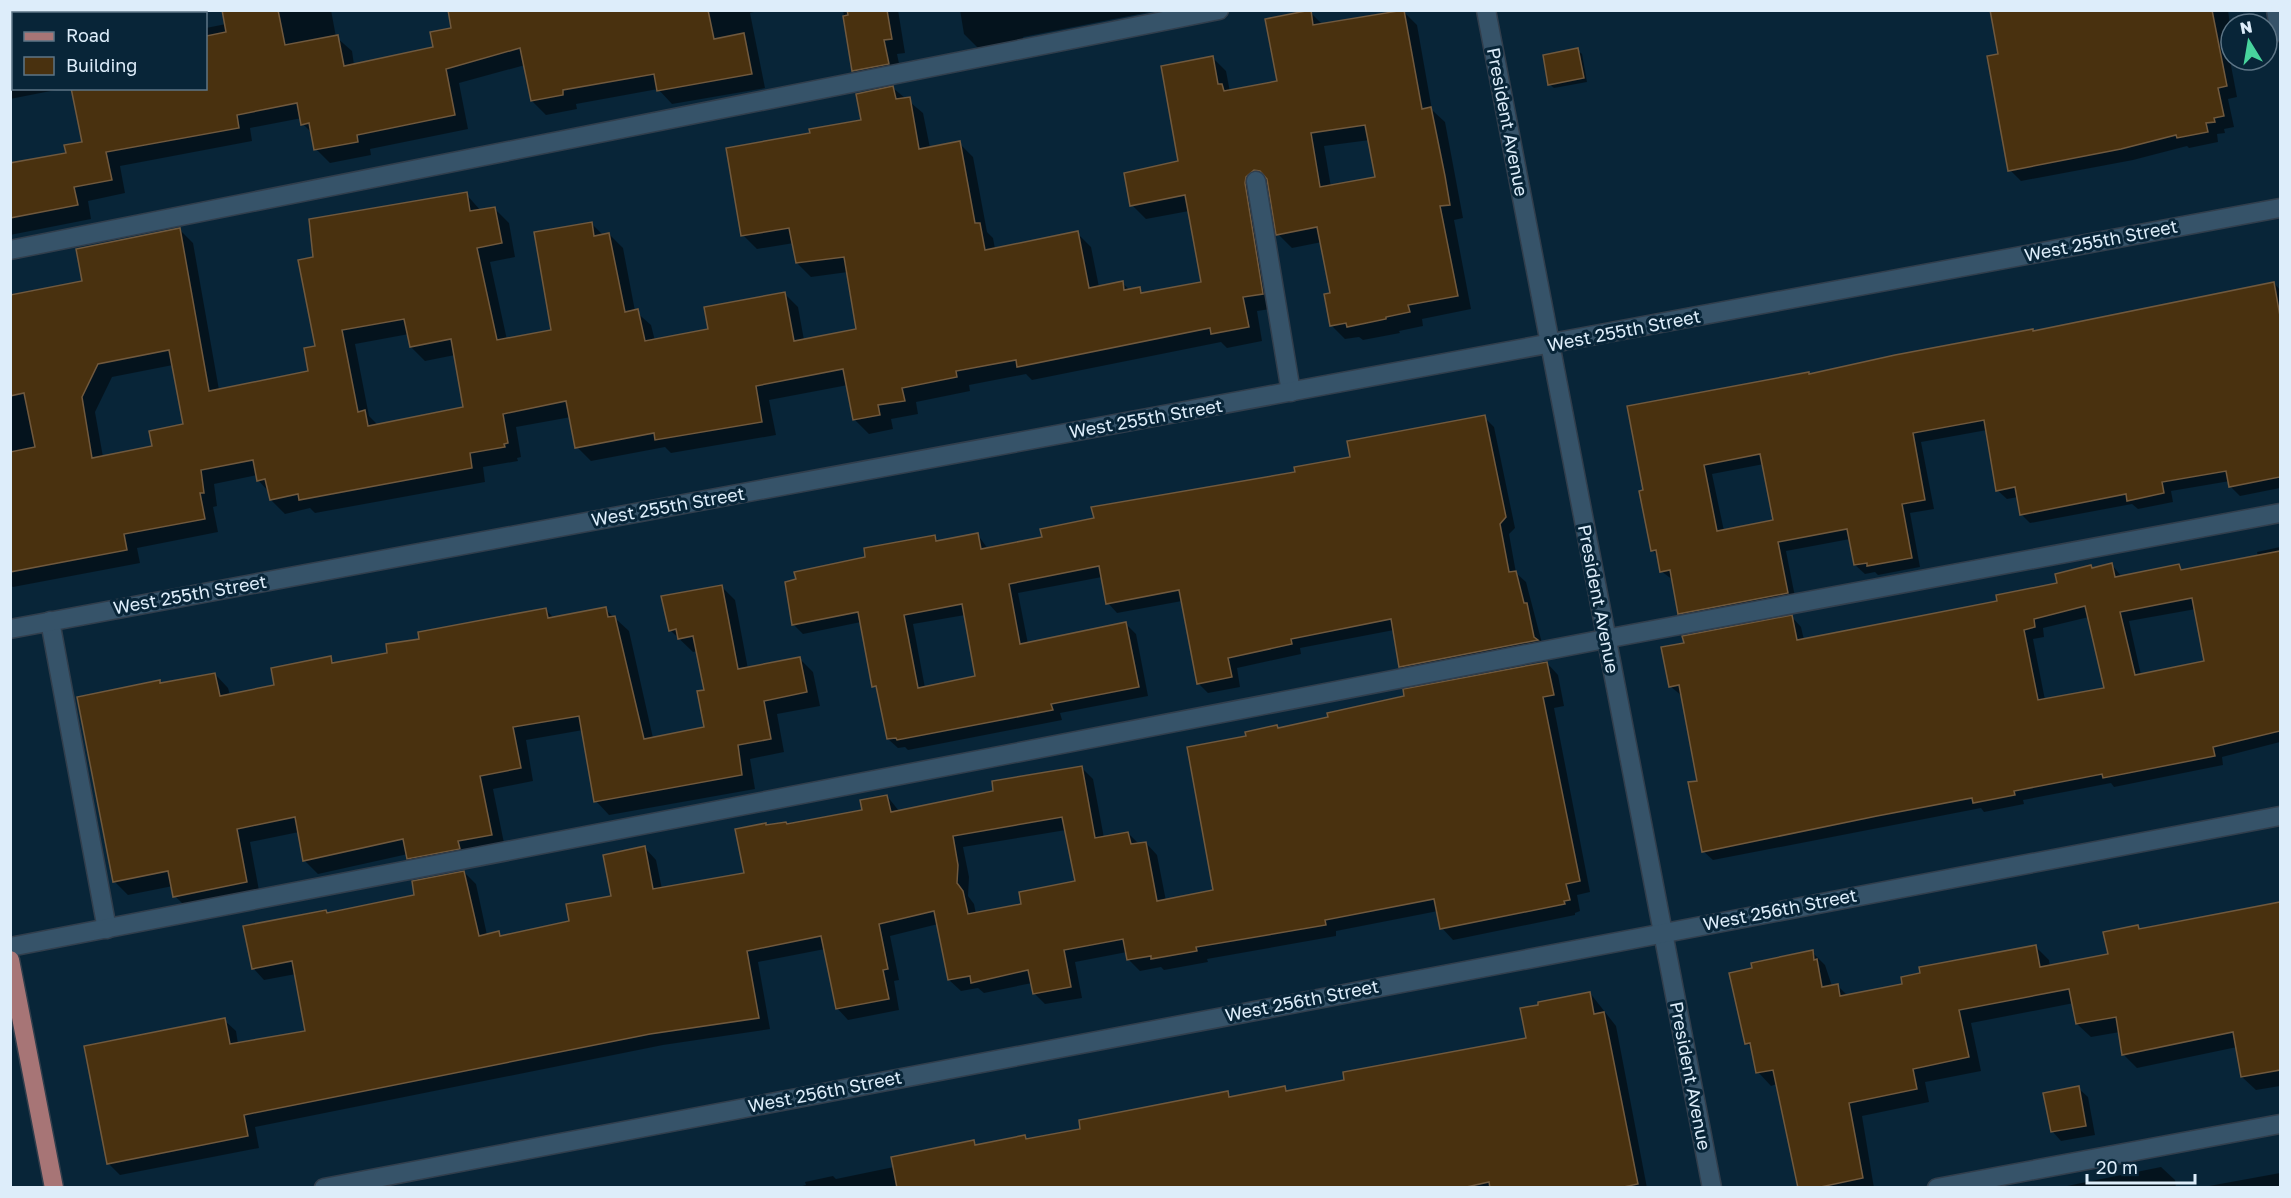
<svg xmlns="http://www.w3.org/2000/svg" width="2291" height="1198" viewBox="0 0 2291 1198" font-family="'Golos Text',sans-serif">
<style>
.shadow{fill:#0007;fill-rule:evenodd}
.building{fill:#49310f;stroke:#70593e;stroke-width:1.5;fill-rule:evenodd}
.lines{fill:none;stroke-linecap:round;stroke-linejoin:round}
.minor-casing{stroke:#313e4c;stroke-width:21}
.major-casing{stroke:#313e4c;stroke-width:21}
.minor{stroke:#365369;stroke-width:18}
.major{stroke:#a77576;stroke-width:18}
.labels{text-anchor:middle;stroke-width:6;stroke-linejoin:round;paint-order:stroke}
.street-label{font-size:18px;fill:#ddedfa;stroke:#082538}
</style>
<rect width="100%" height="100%" fill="#082538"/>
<!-- shadow -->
<g class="shadow">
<polygon points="10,10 91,10 92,14 14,14 14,88 66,88 10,99"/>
<polygon points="223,10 331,10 336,37 352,51 354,65 435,48 453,29 449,10 762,10 750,13 765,88 672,104 658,89 576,104 577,109 546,115 532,101 525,65 459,83 468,129 370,149 371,155 330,163 316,149 313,134 303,124 302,118 250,128 252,141 120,166 125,193 88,201 91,219 10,235 10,165 68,154 83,143 206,88 206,28 226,24"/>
<polygon points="843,10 898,10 905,53 897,54 902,78 867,85 853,71"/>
<polygon points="960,10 1159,10 1023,37 1024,45 983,53 964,34"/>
<polygon points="2101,10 2228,10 2231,33 2225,34 2237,97 2228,99 2234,127 2224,129 2225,133 2217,134 2218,142 2189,148 2187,146 2133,160 2021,181 2010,170 2000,55"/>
<path d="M1403,11L1417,25L1432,110L1445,122L1463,218L1454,220L1471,309L1422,319L1423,326L1399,331L1400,333L1363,340L1359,337L1345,339L1331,325L1332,294L1322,242L1292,248L1278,234L1269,183L1259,191L1277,308L1257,311L1262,341L1227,348L1221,342L1032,380L1026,374L969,385L970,391L916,402L918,414L891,419L893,429L869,434L855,420L848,385L769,400L776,435L671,453L665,447L591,461L577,447L571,417L516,427L521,457L517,458L518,461L483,467L485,482L315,513L310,508L285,514L271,500L269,492L258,480L257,475L214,484L217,506L213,507L218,532L137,548L140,563L13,587L10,585V297L84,283L179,229L193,243L219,390L310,373L317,347L315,258L466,194L481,211L495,209L509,223L515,257L490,262L507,340L552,331L591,223L603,235L609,234L623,248L635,311L651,325L655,341L710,330L784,293L798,307L804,340L858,330L848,272L811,277L797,263L794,243L757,249L743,235L812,134L863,121L893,88L923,113L930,148L959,143L973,157L987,232L993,238L995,249L1077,233L1091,247L1099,287L1122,283L1130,290L1139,289L1145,294L1203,283L1189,211L1146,219L1132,205L1179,163L1212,57L1226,71L1230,92L1279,82L1310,12L1323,25ZM1370,140L1377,178L1331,187L1324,146ZM409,334L411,347L425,361L455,355L465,408L378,425L369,416L355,344ZM173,365L185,425L154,447L103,457L95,412L112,377Z"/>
<polygon points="1577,50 1582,54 1587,82 1554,88 1549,84"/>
<path d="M2274,283L2280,290V488L2240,496L2231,487L2230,481L2171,491L2173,502L2138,509L2132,504L2030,523L2021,514L2018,497L2007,499L1997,490L1987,430L1921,442L1934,509L1910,513L1920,567L1878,575L1875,572L1865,574L1855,565L1850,539L1786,551L1796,602L1689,622L1680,613L1673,580L1661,571L1658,556L1652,550L1641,492L1808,373L1811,376ZM1764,464L1775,521L1724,531L1712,474Z"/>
<path d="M1484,417L1494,427L1515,528L1509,534L1516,573L1526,582L1543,647L1411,676L1401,667L1394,630L1300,648L1301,654L1237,668L1240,687L1208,693L1198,683L1182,601L1117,613L1108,603L1102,577L1018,593L1028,644L1126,624L1136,634L1148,696L1060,713L1062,720L908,750L905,747L898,748L888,739L879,691L874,686L861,622L803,634L793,624L867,558L935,537L940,542L978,535L988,549L1043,538L1351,458ZM965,615L977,677L925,688L913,624Z"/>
<path d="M2280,547V742L2222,757L2223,765L2114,787L2111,783L2023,800L2024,804L1984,812L1981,808L1713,860L1703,851L1699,782L1682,696L1670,686L1792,617L1801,627L1804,640L1999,602L2112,565L2122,577L2179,566L2184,571L2258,557L2257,552ZM2196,609L2206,663L2141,675L2129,621ZM2089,617L2106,689L2045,700L2033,639L2044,637L2043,628Z"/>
<polygon points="721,586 735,600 748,669 800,659 813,672 820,706 777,714 784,752 750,759 755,789 609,815 596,801 583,730 526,740 533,781 493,789 505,848 422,872 408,854 318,874 305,861 299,832 250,842 260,896 189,910 175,896 173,886 128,895 114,881 159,682 162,685 215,674 228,688 230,695 276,686 330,658 336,664 389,654 421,640 546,610 555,619 605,609 629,631 653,738 706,728 706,691 698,651 693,652 670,630"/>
<path d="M1547,663L1558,675L1564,706L1554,708L1590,892L1577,895L1580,911L1575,913V915L1453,940L1442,928L1438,911L1336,931V936L1207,959L1208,962L1164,970L1161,967L1140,971L1128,959L1127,952L1075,962L1082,998L1045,1004L1034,993L1032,983L984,993L978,988L961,991L949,980L938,924L890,936L899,980L894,981L899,1010L848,1020L837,1008L825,949L758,962L770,1029L663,1045L255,1127L259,1148L120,1175L109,1164L86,1047L224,1020L236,1031L238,1044L307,1032L296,974L264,980L253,968L326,912L328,914L416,896L464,872L476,884L487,935L498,932L503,937L571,922L613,897L645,848L656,860L662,889L746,874L767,827L788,826L864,811L887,796L899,811L995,792L1082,768L1093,779L1104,838L1128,833L1139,844L1146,843L1157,855L1166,901L1215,892L1279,730ZM1066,830L1077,883L1023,905L976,914L974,904L968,896L969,877L963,847Z"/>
<polygon points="2280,903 2280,1086 2256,1090 2242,1077 2237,1047 2137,1068 2124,1055 2120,1032 2091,1037 2077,1024 2074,1003 1971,1023 1981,1071 1925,1082 1929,1102 1862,1116 1874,1188 1800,1188 1777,1084 1771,1086 1758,1072 1753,1049 1746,1043 1812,952 1825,965 1832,986 1837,985 1848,996 1904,985 2035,946 2049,960 2050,966 2110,956 2138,927 2141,931"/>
<polygon points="1590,993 1616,1026 1647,1188 795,1188 806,1185 805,1182 833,1176 836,1179 894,1167 974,1142 978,1146 1025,1137 1028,1140 1082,1130 1228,1093 1232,1097 1284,1087 1289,1092 1528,1039"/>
<polygon points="2078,1088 2088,1097 2095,1135 2061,1141 2052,1131"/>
<polygon points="2161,1167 2175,1180 2176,1188 2057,1188"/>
<polygon points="2280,1173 2280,1188 2198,1188"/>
</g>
<!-- building -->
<g class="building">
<polygon points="222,10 278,10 285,45 338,35 344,66 433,47 430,32 451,28 448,10 708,10 714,39 744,33 752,74 657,91 654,74 563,90 563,95 531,101 520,48 446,69 455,115 357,135 358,142 314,150 309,123 301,125 297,103 237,115 239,128 106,152 112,180 74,187 78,205 10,218 10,163 66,153 64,145 82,142 71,88 206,88 206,36 226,32"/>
<polygon points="847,10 887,10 892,39 884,40 889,64 852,71 843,16 848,15"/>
<path d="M1311,10L1313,25L1404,10L1422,109L1431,107L1445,176L1450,205L1440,206L1458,296L1408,305L1410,312L1386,317V319L1347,327L1346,323L1330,326L1324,294L1330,293L1317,227L1276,235L1267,179L1260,171L1254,170L1246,177L1245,183L1263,294L1243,297L1249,327L1211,334L1210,328L1017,367L1016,360L956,371L957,377L902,388L905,401L878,405L880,415L853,420L843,369L756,386L762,422L655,440L654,433L575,448L566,401L503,414L508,443L504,444L505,447L470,453L472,468L299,500L298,494L270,500L265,479L257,481L253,460L201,470L204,493H200L205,519L124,534L127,550L10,572V452L35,447L24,393L10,396V295L82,281L76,249L180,228L209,391L308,371L304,348L315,346L298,260L313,257L309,219L467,192L470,211L495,207L502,243L477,248L497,340L551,330L534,232L592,222L594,236L609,233L625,312L638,309L645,341L708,329L704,307L785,292L794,341L856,329L844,257L796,263L789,228L741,236L726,148L810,133L809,129L861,120L856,94L893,86L896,99L910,97L919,149L960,141L975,223H980L985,250L1078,231L1089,288L1123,281L1124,290L1140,287L1141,293L1201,282L1185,195L1130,206L1124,173L1178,161L1161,66L1213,56L1218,84H1222L1224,91L1277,81L1265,19ZM1365,125L1375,177L1320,187L1311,133ZM404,319L410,347L451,339L463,407L368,426L365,410L358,412L342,330ZM169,350L183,424L149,431L152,446L92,458L82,397L98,364Z"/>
<polygon points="1990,10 2212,10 2227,86 2218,88 2224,116 2214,118 2215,122 2206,123 2208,132 2177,138 2176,135 2121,149 2008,171 1987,56 1998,54"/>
<polygon points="1578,48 1584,78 1548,85 1543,55"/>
<path d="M2274,282L2280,316V477L2229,487L2226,471L2162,482L2164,493L2127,501L2126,494L2020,515L2015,487L1996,491L1984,420L1913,433L1925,500L1902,504L1912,558L1867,566V563L1854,565L1847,529L1778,542L1788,593L1678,614L1670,570L1660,572L1656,550L1651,551L1639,491L1643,490L1627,406L1809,372V374L1895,355L2033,329V331ZM1760,454L1773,520L1717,531L1704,465Z"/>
<path d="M1485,415L1506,517L1500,524L1509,572L1516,571L1524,603H1527L1534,637L1538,640L1399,667L1391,619L1291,639L1292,644L1228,658L1232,677L1197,684L1179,590L1106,604L1099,566L1009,584L1020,644L1126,622L1139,687L1051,704L1053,710L897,740L896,738L887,739L876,686L872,687L858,612L792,625L785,582L796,579L794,572L865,557L864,548L935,535L936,541L978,533L981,549L1042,537L1040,529L1094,518L1091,507L1295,472L1294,467L1350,457L1347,441ZM962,604L975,676L918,688L904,615Z"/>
<path d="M2280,551V731L2213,747L2215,756L2103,778L2102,774L2014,791L2015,795L1973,803L1972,798L1877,816L1702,852L1688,782L1697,781L1679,685L1669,687L1661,647L1684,643L1682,636L1792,615L1797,640L1997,601L1996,595L2057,583L2055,574L2091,565L2092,568L2112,563L2115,577L2179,564L2181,570ZM2192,598L2204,661L2135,675L2120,612ZM2085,606L2104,688L2038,700L2024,630L2035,627L2034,619Z"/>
<polygon points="722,585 738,669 800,657 807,692 764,701 771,739 738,745 742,775 594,802 579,716 513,727 521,768 480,776 492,835 458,841 460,849 407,859 403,839 303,861 295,817 237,829 247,882 173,897 168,871 113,882 77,697 160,680 160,683 215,673 220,696 274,685 271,668 331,656 332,663 387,653 386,644 419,639 418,632 546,608 548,618 606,607 608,617 615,616 644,739 704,727 697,691 704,690 693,636 678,639 676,629 669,631 661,596"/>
<path d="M1547,662L1554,695L1543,697L1580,881L1566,884L1570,900L1564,901L1565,904L1440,929L1434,899L1325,920L1326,925L1196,947L1197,951L1151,959V956L1127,960L1123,939L1064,950L1071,987L1033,994L1028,970L971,983L970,976L948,980L934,911L879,924L888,969L883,970L889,999L836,1009L821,936L747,951L759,1018L650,1034L244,1115L248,1136L107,1164L84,1046L225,1018L230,1044L305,1031L292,961L252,969L243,926L326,910L327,913L414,895L412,881L464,871L479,936L499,931L500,936L569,921L566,904L611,896L603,855L645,846L653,889L744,873L735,829L766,823V825L786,822L787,824L862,810L860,800L887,795L891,812L993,791L992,781L1082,766L1095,838L1128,832L1131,844L1146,842L1157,901L1213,890L1187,747L1246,736L1245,732L1277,725L1278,728L1328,717L1327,713L1404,696L1403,689ZM1062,817L1075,881L1019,892L1021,904L968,914L963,891L957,883L958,865L953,836Z"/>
<polygon points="2280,902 2280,1070 2241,1077 2233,1032 2122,1055 2116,1017 2076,1024 2069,989 1959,1010 1969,1057 1913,1069 1917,1089 1849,1103 1863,1178 1816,1188 1798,1188 1773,1070 1756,1073 1750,1043 1745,1044 1729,973 1752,968 1751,963 1813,950 1814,960 1817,959 1822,987 1838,984 1840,996 1902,984 1901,977 1920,973 1919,967 2036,945 2040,967 2108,954 2103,932 2138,925 2139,929"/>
<polygon points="1590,992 1594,1014 1604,1012 1638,1184 1619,1188 1490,1188 1489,1182 1462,1188 897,1188 891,1157 974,1140 975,1145 1025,1135 1026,1139 1080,1129 1079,1120 1228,1091 1229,1097 1285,1086 1286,1091 1344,1080 1343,1072 1526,1038 1520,1008 1538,1005 1538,1002"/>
<polygon points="2079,1086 2086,1126 2051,1132 2043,1093"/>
</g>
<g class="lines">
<defs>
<g id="minor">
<polyline points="1486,10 1712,1188"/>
<polyline points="2276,10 2280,32"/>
<polyline points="1256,181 1291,392"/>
<polyline points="10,250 1219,10"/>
<polyline points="50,621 107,929"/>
<polyline points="10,629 2280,208"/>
<polyline points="10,947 1605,639 2280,513"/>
<polyline points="324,1188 2280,816"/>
<polyline points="1937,1188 2280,1124"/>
</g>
<polyline id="major" points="10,960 54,1188"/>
</defs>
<!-- minor casing -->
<use href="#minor" class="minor-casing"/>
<!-- major casing -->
<use href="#major" class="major-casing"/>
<!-- minor -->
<use href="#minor" class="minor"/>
<!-- major -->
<use href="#major" class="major"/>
</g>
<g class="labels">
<!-- street labels -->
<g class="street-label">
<text transform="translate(1507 122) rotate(79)" y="6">President Avenue</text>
<text transform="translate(2101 241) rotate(-11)" y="6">West 255th Street</text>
<text transform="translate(1624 331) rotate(-11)" y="6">West 255th Street</text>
<text transform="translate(1146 419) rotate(-10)" y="6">West 255th Street</text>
<text transform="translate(668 507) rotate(-10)" y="6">West 255th Street</text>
<text transform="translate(190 595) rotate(-10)" y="6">West 255th Street</text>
<text transform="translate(1598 599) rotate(79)" y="6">President Avenue</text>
<text transform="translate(1780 910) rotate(-11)" y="6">West 256th Street</text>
<text transform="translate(1302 1001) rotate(-11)" y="6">West 256th Street</text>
<text transform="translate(1690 1076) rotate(79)" y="6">President Avenue</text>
<text transform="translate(825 1092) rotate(-11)" y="6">West 256th Street</text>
</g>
</g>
<!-- border -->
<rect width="2291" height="1198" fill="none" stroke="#ddedfa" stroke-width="24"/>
<!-- legend -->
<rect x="12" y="12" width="195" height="78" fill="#082538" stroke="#5d7586" stroke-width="1.5"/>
<rect x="24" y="32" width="30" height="9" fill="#a77576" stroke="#5d7586" stroke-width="1.5"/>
<text x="66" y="42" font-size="18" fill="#ddedfa">Road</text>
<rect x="24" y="57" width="30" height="18" fill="#49310f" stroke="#5d7586" stroke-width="1.5"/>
<text x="66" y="72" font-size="18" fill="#ddedfa">Building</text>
<!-- north arrow -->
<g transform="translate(2249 42) rotate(349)"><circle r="28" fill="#082538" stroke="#5d7586" stroke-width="1.5"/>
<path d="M0-4.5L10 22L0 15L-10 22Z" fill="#48d49d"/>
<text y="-9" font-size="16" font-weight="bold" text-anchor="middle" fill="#ddedfa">N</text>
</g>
<!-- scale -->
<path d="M2087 1174v9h108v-9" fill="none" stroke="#ddedfa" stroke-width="3"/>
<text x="2096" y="1174" font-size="18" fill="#ddedfa" stroke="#082538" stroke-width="4.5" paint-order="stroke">20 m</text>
</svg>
